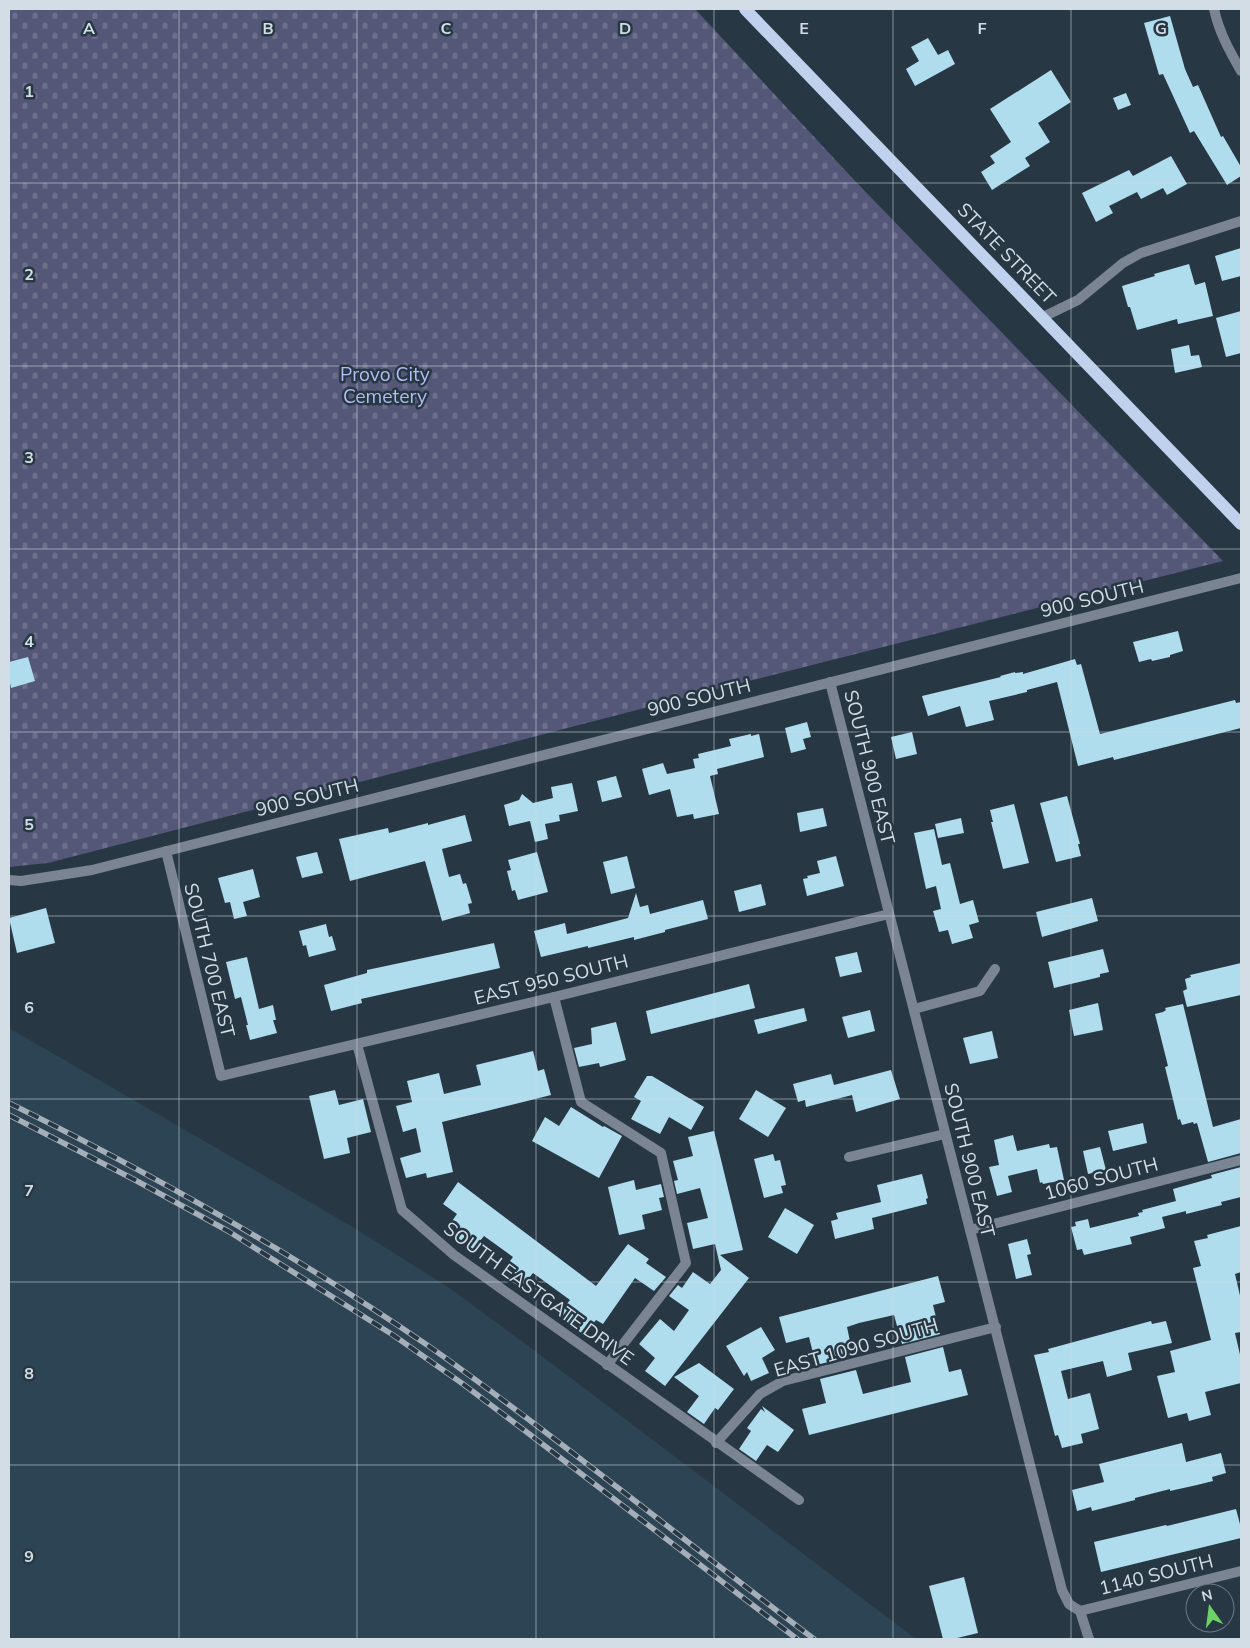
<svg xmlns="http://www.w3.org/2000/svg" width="1250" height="1648" viewBox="0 0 1250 1648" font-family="Mulish,sans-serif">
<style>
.built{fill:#2d4454}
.cemetery{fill:url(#cemetery-stones)}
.building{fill:#afdded}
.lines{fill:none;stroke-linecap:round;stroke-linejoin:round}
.minor{stroke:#7b8492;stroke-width:10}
.tertiary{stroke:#7b8492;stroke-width:10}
.primary{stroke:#c0d1ee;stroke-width:12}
.rail-casing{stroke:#a4afb9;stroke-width:5.5}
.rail{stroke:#273844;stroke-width:4;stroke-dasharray:11;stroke-linecap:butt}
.grid{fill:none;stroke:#d3dde5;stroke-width:1;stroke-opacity:0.55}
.labels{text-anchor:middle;stroke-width:5;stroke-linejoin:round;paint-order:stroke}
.street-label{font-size:19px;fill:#d3dde5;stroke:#273844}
.park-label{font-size:19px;fill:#b4baf4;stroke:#273844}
.grid-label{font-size:16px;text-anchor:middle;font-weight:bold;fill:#d3dde5;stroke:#273844;stroke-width:5;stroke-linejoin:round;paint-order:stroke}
</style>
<defs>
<pattern id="cemetery-stones" width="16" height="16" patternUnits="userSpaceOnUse" patternTransform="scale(1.25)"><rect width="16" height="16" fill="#545777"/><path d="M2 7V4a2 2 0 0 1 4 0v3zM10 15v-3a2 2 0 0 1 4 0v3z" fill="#6c6f8a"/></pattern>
</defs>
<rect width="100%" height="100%" fill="#273844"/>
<!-- built -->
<polygon class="built" points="9,1028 351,1226 448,1287 531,1348 916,1639 9,1639"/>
<!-- cemetery -->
<polygon class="cemetery" points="9,9 695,9 857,183 1223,561 725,687 48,863 9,867"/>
<!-- building -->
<g class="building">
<polygon points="1170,16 1185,69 1193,87 1198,85 1221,137 1223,136 1241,167 1241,176 1227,185 1194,131 1190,133 1163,74 1159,75 1144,23"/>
<polygon points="928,38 938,55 948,50 955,64 915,86 906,69 919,61 911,47"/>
<polygon points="1051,70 1071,102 1038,123 1050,142 1025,158 1030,166 992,190 981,172 995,163 990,156 1011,142 990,109"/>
<polygon points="1126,93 1131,105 1118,110 1113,98"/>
<polygon points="1171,156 1187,184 1167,195 1163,188 1141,199 1137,192 1109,206 1113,213 1096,222 1082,193 1129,170 1133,176"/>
<polygon points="1241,248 1241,276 1222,281 1215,256"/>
<polygon points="1189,264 1195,285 1205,282 1213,316 1178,324 1177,319 1137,330 1130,307 1128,307 1122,286 1155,276 1154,274"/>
<polygon points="1241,311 1241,353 1226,357 1216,318"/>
<polygon points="1189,345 1191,356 1199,355 1202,367 1175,373 1171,349"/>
<polygon points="1178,631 1183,651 1170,655 1170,657 1152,661 1151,659 1139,662 1133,642"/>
<polygon points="28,657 35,681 11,688 9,678 9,662"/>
<polygon points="1075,659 1077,665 1081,664 1100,734 1235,700 1236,703 1241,702 1241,728 1114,760 1113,757 1078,766 1057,682 1027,690 1027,692 989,701 994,720 966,727 960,706 928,716 922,696 1001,677 1000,676 1015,672 1015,673 1023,672 1023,674"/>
<polygon points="807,722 811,737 803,739 806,749 791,753 785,728"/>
<polygon points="912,732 917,754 896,759 891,737"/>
<polygon points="751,734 751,736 759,734 764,757 717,769 718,774 710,776 719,814 694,819 693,814 677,817 670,789 649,795 642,769 663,763 667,774 695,768 693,759 699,758 698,754 731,746 729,739"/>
<polygon points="616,776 622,797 602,802 597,781"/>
<polygon points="572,783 578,811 559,815 560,821 545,824 548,839 535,842 530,821 509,826 504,805 519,800 522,794 533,803 553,798 551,787"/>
<polygon points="1067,796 1080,844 1078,844 1081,856 1056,862 1040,803"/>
<polygon points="1014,804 1029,863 1003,869 991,822 993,822 990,810"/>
<polygon points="823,808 827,826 800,832 797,813"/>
<polygon points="465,815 472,841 442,849 449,877 460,874 463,884 466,883 472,903 468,904 470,913 442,921 425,861 350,881 339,839 388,828 389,833 428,823 428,825"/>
<polygon points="961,818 964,833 938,838 935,824"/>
<polygon points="934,829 942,865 950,863 960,904 973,900 979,922 969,925 973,938 952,944 948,930 939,932 933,911 941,909 936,886 926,889 914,833"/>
<polygon points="317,852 323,873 302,878 296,857"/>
<polygon points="537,852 548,892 518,900 515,890 512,891 507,871 511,870 508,860"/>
<polygon points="627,856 635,888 611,894 603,862"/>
<polygon points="836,856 844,886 807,896 803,879 808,878 807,876 820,873 817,861"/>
<polygon points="253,869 260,897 243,902 247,916 234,919 230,902 225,903 218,878"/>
<polygon points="761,884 766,905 739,912 734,891"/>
<polygon points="636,893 640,907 648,905 650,914 703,900 708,919 665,930 665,932 634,940 634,937 588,948 588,946 541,957 534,931 565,923 567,934 628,918"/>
<polygon points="1092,898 1098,921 1042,937 1036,912"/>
<polygon points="46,908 55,943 17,953 9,918"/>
<polygon points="326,924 329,937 332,936 336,950 309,957 306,945 303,946 299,931"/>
<polygon points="494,943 500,968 361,999 362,1003 331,1011 324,985 367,973 367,970"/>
<polygon points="1103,949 1109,972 1100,974 1100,977 1054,988 1048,962"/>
<polygon points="857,952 862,972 840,977 835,957"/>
<polygon points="247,957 259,1009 273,1005 276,1020 273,1020 277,1033 250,1040 246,1025 248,1025 241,997 235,999 226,962"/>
<polygon points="1241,963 1241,995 1187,1007 1183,991 1187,989 1185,979 1191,977 1190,975"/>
<polygon points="749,984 755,1008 651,1034 646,1011"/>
<polygon points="1098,1003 1103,1030 1074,1036 1069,1010"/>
<polygon points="1183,1004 1213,1127 1241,1119 1241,1153 1208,1162 1197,1123 1194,1124 1193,1122 1182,1125 1180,1119 1178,1120 1165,1067 1168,1066 1155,1014 1163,1012 1166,1010 1165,1008"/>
<polygon points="804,1008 807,1021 758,1034 754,1020"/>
<polygon points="870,1010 875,1031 848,1038 842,1017"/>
<polygon points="616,1022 626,1060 600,1067 599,1063 579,1067 574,1048 592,1044 591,1028"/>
<polygon points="992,1031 998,1058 970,1064 963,1038"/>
<polygon points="533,1051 538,1071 544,1069 551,1095 442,1122 453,1172 427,1178 426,1173 406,1178 400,1158 421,1152 416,1128 403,1132 396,1106 412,1102 407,1081 439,1073 444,1094 481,1085 476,1065"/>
<polygon points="891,1070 900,1099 856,1112 852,1095 806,1107 805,1100 798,1102 793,1084 831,1074 834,1085"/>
<polygon points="647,1076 652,1076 704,1107 691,1130 669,1117 660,1134 631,1119 641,1101 634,1097"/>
<polygon points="335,1090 339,1105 363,1099 371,1132 347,1138 350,1153 324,1159 309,1096"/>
<polygon points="756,1090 786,1108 768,1137 739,1119"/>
<polygon points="571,1107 603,1127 604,1126 622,1136 599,1178 532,1141 545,1117 559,1126"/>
<polygon points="1143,1123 1147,1143 1113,1151 1108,1131"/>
<polygon points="714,1131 743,1250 720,1255 749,1278 665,1386 645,1371 655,1358 639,1344 660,1319 674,1331 689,1310 669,1296 678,1285 682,1288 693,1272 710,1284 721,1270 715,1244 693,1249 687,1223 708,1218 700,1188 677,1194 674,1181 678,1180 673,1161 693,1156 688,1137"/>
<polygon points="1013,1135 1017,1151 1049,1144 1050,1148 1057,1147 1064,1180 1043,1184 1042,1182 1040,1183 1037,1169 1008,1176 1012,1192 997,1196 989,1167 999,1165 994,1140"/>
<polygon points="1100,1147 1106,1170 1088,1174 1083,1151"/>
<polygon points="773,1154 775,1161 780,1160 786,1185 781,1186 783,1193 764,1198 754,1159"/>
<polygon points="1241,1167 1241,1197 1221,1202 1222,1205 1186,1214 1186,1211 1162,1217 1165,1228 1130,1237 1132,1244 1084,1255 1082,1249 1077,1250 1071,1227 1076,1226 1075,1222 1088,1219 1090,1228 1139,1216 1138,1213 1143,1212 1142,1210 1176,1201 1173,1189 1212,1178 1211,1175"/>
<polygon points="922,1174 928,1198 926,1199 927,1204 872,1218 874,1229 835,1239 831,1221 838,1219 836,1213 881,1202 877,1185"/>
<polygon points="634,1180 636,1190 661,1184 664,1197 659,1198 662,1210 642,1215 645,1229 619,1235 608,1187"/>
<polygon points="458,1182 596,1286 628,1244 649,1259 646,1263 666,1277 654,1291 635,1278 603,1324 596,1320 584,1335 558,1315 570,1300 533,1273 521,1288 501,1273 513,1257 484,1236 472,1251 445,1231 457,1214 443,1204"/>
<polygon points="785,1208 814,1225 797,1254 768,1237"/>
<polygon points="1241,1226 1241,1272 1235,1274 1241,1300 1241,1332 1235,1333 1241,1359 1241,1383 1205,1392 1211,1415 1189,1421 1187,1413 1168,1418 1157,1376 1175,1372 1170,1351 1211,1340 1193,1268 1201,1266 1194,1241 1208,1238 1207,1235"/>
<polygon points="1027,1239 1031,1254 1027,1255 1032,1275 1016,1279 1008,1244"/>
<polygon points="938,1276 945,1302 933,1305 940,1334 902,1344 894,1315 859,1323 847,1327 853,1356 816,1365 809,1337 786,1343 779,1317"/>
<polygon points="1151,1321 1152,1324 1166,1321 1172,1343 1128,1353 1132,1370 1107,1377 1103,1361 1061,1371 1068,1399 1090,1393 1099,1429 1081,1434 1083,1443 1062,1448 1058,1435 1055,1436 1034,1355 1049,1352 1048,1349"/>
<polygon points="761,1327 775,1350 762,1358 769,1373 751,1381 747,1372 744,1376 726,1346"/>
<polygon points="943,1347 949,1372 961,1369 968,1395 809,1435 802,1409 826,1403 820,1379 856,1370 863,1394 911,1382 905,1357"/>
<polygon points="699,1363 734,1389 718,1410 715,1408 704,1424 687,1412 699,1396 674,1377"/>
<polygon points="762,1406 794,1430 778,1452 767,1445 756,1461 739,1449 751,1431 747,1428 761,1409 765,1412"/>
<polygon points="1182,1443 1186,1462 1221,1453 1226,1473 1212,1477 1213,1481 1197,1485 1170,1491 1170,1489 1135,1498 1135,1500 1092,1511 1091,1507 1077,1511 1072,1490 1104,1482 1099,1464"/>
<polygon points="1236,1509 1241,1528 1241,1538 1101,1572 1094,1542 1166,1525 1167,1526"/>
<polygon points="964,1577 978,1633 953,1639 943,1639 929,1586"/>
</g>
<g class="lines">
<!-- minor -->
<g class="minor">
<path d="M1214,9C1219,32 1229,50 1241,71"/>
<polyline points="1043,317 1078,300 1123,263 1141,253 1241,221"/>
<path d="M830,682C906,985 986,1287 1062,1590L1069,1604L1080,1611L1089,1639"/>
<polyline points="166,851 221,1076 554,997 889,914"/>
<polyline points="554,997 581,1102 661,1153 686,1263 607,1365"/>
<polyline points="914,1009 980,991 995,969"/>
<polyline points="357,1044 402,1210 454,1255 799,1500"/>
<polyline points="849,1157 945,1134"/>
<polyline points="970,1230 1241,1160"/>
<polyline points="716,1443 760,1394 783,1381 996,1327"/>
<polyline points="1080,1611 1241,1571"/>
</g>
<!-- tertiary -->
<polyline class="tertiary" points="9,880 21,881 92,870 1241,578"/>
<!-- primary -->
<polyline class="primary" points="745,9 1241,524"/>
<defs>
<g id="rail">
<path d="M9,1103C154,1175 296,1255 430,1347C494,1392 556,1440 617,1487C683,1538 748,1589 814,1639"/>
<polyline points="9,1115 135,1180 228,1231 393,1335 463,1384 524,1430 797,1639"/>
</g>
</defs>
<!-- rail casing -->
<use href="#rail" class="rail-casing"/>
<!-- rail -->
<use href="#rail" class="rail"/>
</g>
<!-- grid -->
<path class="grid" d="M179,9V1639M357,9V1639M536,9V1639M714,9V1639M893,9V1639M1071,9V1639M9,183H1241M9,366H1241M9,549H1241M9,732H1241M9,916H1241M9,1099H1241M9,1282H1241M9,1465H1241"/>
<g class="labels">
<!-- street labels -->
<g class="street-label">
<text transform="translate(1007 253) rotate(46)" y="7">STATE STREET</text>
<text transform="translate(1092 598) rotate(-14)" y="7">900 SOUTH</text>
<text transform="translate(699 697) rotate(-14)" y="7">900 SOUTH</text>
<text transform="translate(870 767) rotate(76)" y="7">SOUTH 900 EAST</text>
<text transform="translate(307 797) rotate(-14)" y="7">900 SOUTH</text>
<text transform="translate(210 960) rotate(76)" y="7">SOUTH 700 EAST</text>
<text transform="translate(551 979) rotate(-14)" y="7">EAST 950 SOUTH</text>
<text transform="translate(970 1160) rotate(76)" y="7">SOUTH 900 EAST</text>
<text transform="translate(1101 1178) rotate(-15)" y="7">1060 SOUTH</text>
<text transform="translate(539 1293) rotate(36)" y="7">SOUTH EASTGATE DRIVE</text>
<text transform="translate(856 1347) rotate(-16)" y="7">EAST 1090 SOUTH</text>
<text transform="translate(1156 1574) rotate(-14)" y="7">1140 SOUTH</text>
</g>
<!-- park labels -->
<g class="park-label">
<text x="385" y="381">Provo City<tspan x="385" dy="22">Cemetery</tspan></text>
</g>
</g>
<g class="grid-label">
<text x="89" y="34">A</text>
<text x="268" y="34">B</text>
<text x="446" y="34">C</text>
<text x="625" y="34">D</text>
<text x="804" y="34">E</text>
<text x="982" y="34">F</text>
<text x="1161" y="34">G</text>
<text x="29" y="97">1</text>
<text x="29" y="280">2</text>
<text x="29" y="463">3</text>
<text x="29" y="647">4</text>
<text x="29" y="830">5</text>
<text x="29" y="1013">6</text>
<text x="29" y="1196">7</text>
<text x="29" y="1379">8</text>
<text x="29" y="1562">9</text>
</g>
<!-- border -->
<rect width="1250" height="1648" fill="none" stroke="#d3dde5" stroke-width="20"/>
<!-- north arrow -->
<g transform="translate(1210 1608) rotate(346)"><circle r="24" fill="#273844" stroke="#6c7a84"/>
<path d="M0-4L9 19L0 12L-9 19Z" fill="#6bd363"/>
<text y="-8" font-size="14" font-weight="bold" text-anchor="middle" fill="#d3dde5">N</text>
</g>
</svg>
